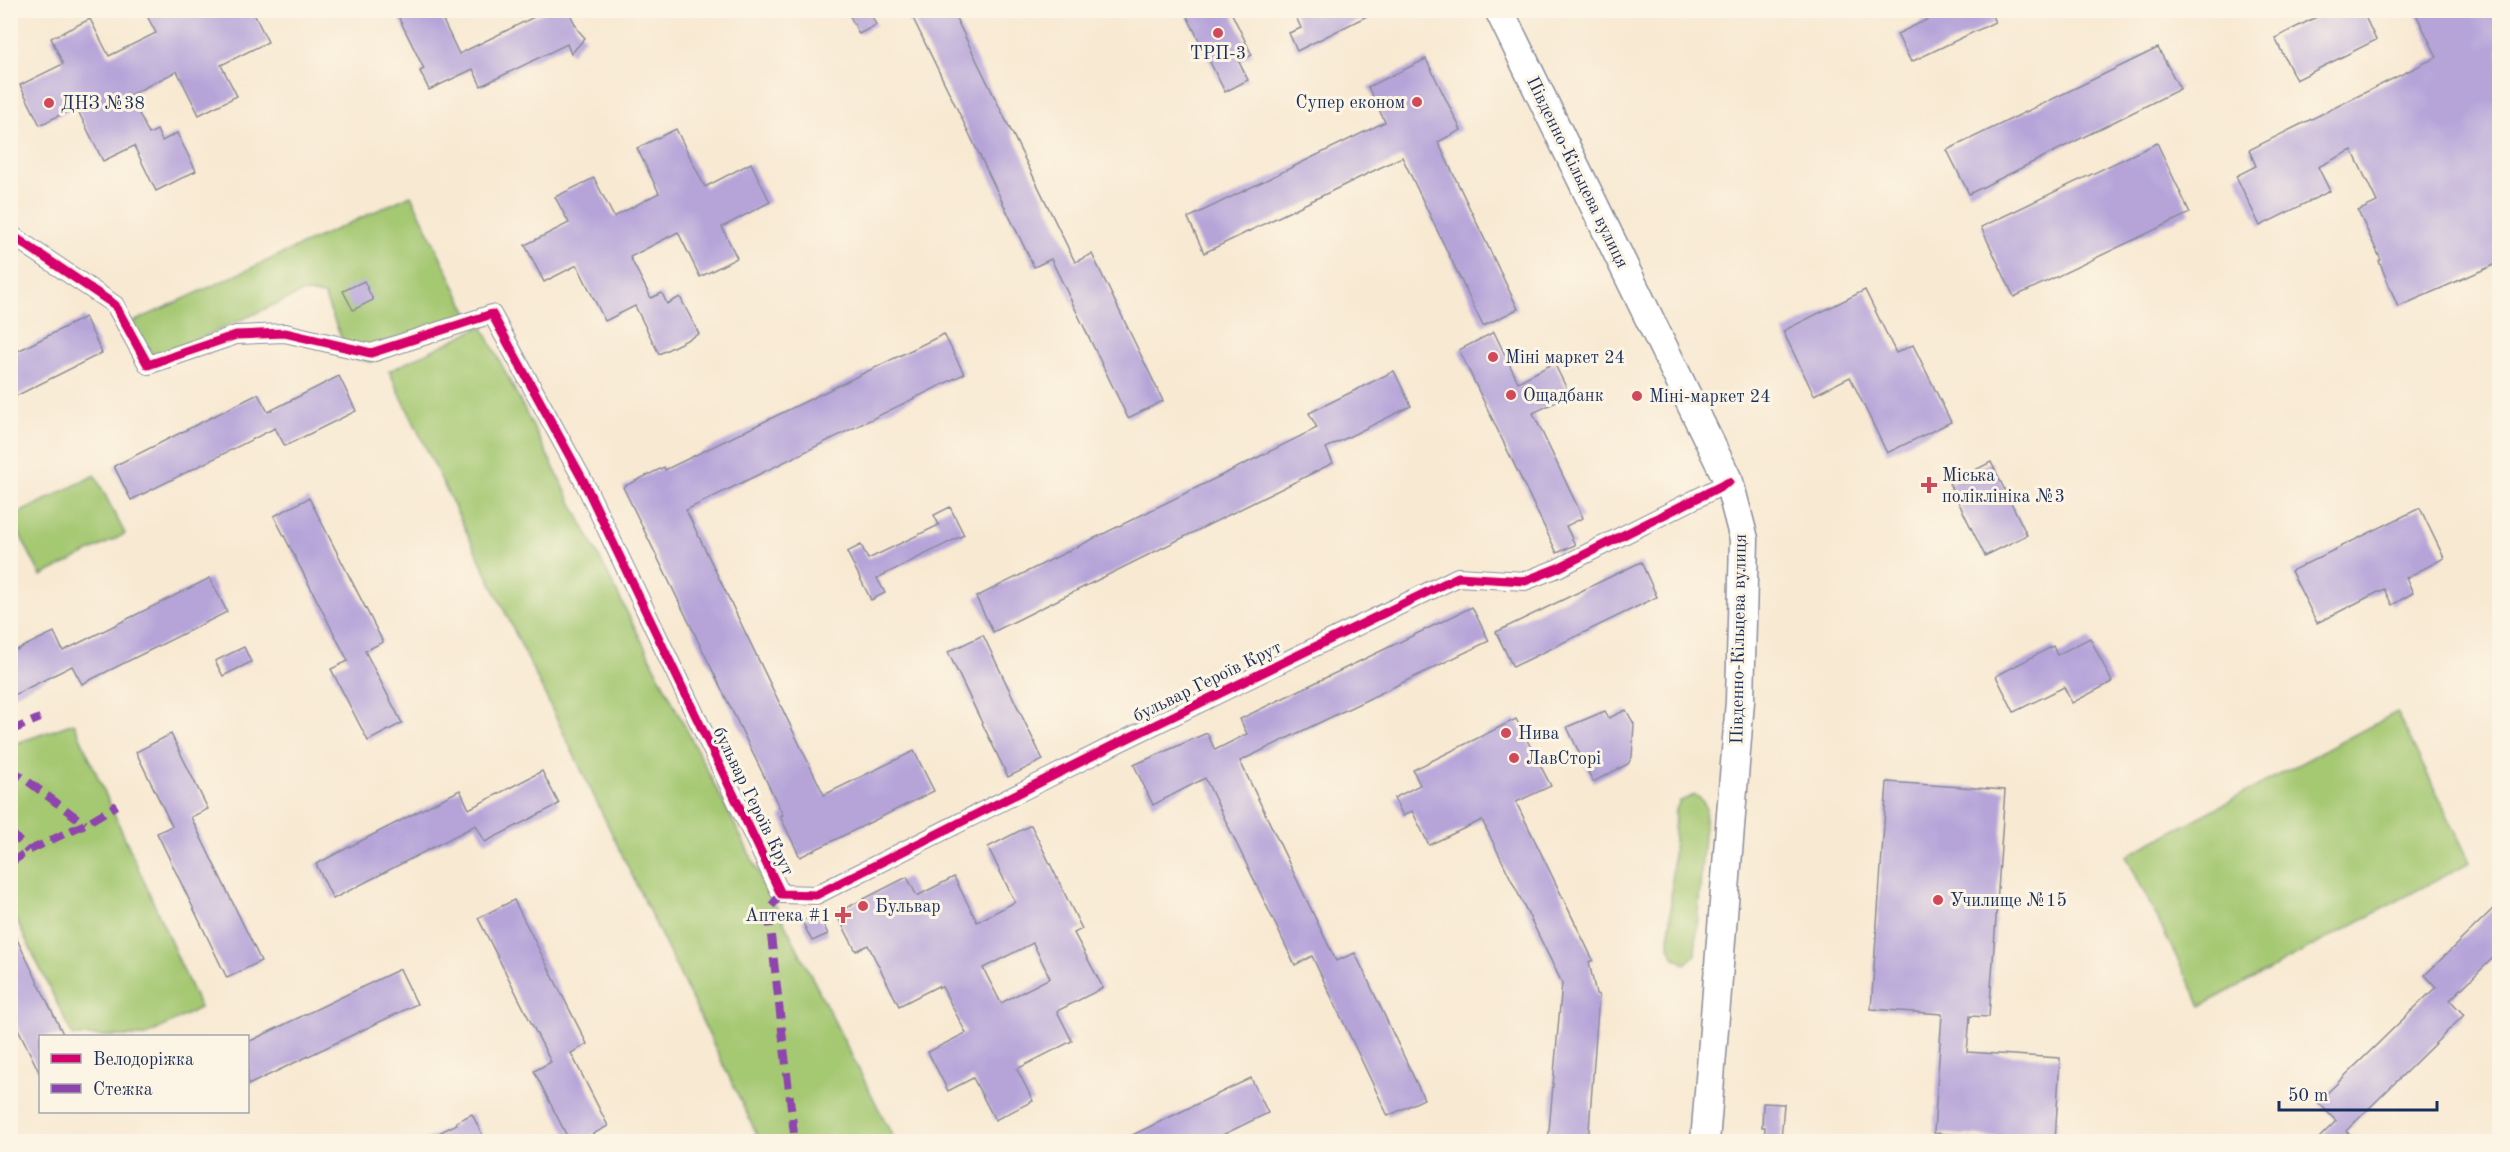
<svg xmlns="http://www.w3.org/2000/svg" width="2510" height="1152" viewBox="0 0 2510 1152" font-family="'Old Standard TT',serif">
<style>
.green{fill:#a5c872;stroke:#607c68;stroke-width:1.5}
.building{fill:#b6a4d9;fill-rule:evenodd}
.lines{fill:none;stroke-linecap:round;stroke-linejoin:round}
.minor-casing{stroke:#8a8c98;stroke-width:20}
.primary-casing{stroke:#8a8c98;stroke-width:31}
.minor{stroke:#fff;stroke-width:18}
.primary{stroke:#fff;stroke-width:28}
.quiet{stroke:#8e44ad;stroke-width:8;stroke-dasharray:15 8;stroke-linecap:butt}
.cycleway-casing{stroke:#fcf5e5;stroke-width:13}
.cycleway{stroke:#d6006c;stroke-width:9}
.poi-dot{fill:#d1495b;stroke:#fcf5e5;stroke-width:2}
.labels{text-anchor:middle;stroke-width:6;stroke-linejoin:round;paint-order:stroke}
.poi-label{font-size:18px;fill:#1b2f5e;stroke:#fcf5e5;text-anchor:start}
.street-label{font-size:18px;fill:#1b2f5e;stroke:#fcf5e5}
</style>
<rect width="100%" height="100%" fill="#fcf5e5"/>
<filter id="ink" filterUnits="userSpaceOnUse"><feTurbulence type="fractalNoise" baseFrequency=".0167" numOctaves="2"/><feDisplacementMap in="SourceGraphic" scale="12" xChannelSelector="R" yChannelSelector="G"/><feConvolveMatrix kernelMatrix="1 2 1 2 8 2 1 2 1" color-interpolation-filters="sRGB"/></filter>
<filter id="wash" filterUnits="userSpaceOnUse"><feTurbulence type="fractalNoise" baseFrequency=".008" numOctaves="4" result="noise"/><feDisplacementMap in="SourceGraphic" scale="24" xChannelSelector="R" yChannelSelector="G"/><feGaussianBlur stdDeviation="1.35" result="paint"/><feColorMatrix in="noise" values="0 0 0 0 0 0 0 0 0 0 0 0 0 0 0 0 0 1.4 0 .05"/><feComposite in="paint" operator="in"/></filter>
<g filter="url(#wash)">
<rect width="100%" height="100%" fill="#f8e9d2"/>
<!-- green -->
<g class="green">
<polygon points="411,195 468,314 372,362 349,357 324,295 303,292 141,365 122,327"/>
<polygon points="482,326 895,1141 760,1141 389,371"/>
<polygon points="95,475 125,534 41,576 11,517"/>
<polygon points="2397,712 2470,862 2201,1006 2126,856"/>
<polygon points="74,723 200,1008 145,1036 73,1036 11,909 11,745"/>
<polygon points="1695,795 1701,799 1706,807 1695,955 1685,964 1674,957 1669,946 1675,812 1680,801"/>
</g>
<g id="blocks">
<!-- building -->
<g class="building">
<polygon points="144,10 252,10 268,42 221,65 237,96 199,115 177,71 130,95 149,134 157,130 162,141 177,133 196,171 156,191 134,146 103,161 76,107 40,125 20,85 63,64 51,38 90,19 109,56 156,33"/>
<polygon points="395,10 438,10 459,54 548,10 568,10 578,30 585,38 571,54 567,44 481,86 473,69 429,90 420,71 424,69"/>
<polygon points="847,10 869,10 876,25 859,34"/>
<polygon points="909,10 952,10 1075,262 1092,254 1163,401 1128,418 1051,259 1034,267"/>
<polygon points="1184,10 1230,10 1252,55 1239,62 1248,80 1225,92"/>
<polygon points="1293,10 1379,10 1297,51 1289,33 1301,28"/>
<polygon points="1947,10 1989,10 1995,22 1911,62 1897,34"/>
<polygon points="2330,10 2362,10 2376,40 2296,80 2275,38"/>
<polygon points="2414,10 2499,10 2499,263 2398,307 2379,261 2381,260 2358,211 2377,202 2352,150 2318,167 2330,191 2260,226 2236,176 2256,166 2249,150 2437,57"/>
<polygon points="2158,48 2180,89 1969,194 1947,150"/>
<polygon points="1426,59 1461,130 1438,142 1518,309 1483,326 1402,157 1204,253 1188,218 1385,122 1368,87"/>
<polygon points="676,129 705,187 751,163 770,202 722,227 737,258 700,277 678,232 630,257 651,298 662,293 667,304 680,297 699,334 659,354 635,306 605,321 577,265 544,282 525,245 569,223 555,197 594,178 614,217 659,193 637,148"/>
<polygon points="2157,143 2190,213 2014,297 1981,227"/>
<polygon points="364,281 373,300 353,310 343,291"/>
<polygon points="1865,290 1896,353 1913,345 1951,422 1887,453 1850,377 1814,395 1783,331"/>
<polygon points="85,317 102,353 10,399 10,355"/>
<polygon points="1494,332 1518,382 1554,363 1570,395 1533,413 1583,518 1566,526 1575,545 1557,553 1459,350"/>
<polygon points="944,334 964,374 686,510 824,795 914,751 934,791 800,857 780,816 783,815 623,487 664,467 665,470"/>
<polygon points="1394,371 1411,406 1326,448 1333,463 993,632 976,597 1317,428 1309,413"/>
<polygon points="339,376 356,411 285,446 275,428 131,500 114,466 258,394 268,412"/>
<polygon points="1991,462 2027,535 1985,556 1949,483"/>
<polygon points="309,498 383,642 365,651 402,723 368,741 331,669 348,661 274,516"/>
<polygon points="950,507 964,535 877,578 885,593 871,600 847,552 861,545 868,559 939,525 934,515"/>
<polygon points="2420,508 2444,558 2406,578 2413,593 2392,605 2384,589 2317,623 2291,571"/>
<polygon points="1641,562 1657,597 1513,667 1496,632"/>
<polygon points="210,578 227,612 82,684 72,666 10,697 10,653 54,632 63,651"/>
<polygon points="1472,607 1489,641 1240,761 1336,961 1355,953 1424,1099 1388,1116 1312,956 1295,965 1205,778 1153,805 1134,765 1207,733 1215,750 1247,734 1240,719"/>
<polygon points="983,635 1043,760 1008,777 948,652"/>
<polygon points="2090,638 2112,682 2072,703 2064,687 2014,712 1996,676 2053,646 2057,655"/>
<polygon points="244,647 251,662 223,676 215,661"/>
<polygon points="1626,710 1634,724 1632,757 1628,764 1593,782 1567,727 1605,711 1609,718"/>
<polygon points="1516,719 1551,786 1516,802 1593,960 1589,962 1596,994 1599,995 1588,1142 1548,1142 1562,983 1482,820 1429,845 1412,811 1403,816 1394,798 1420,785 1413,770"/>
<polygon points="171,734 208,809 191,817 261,961 227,978 157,833 172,826 136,752"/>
<polygon points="542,771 559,804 485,842 476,825 333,899 316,864 460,790 469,809"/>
<polygon points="1887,782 2005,790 1989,1017 1970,1016 1967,1052 2060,1058 2055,1141 1934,1133 1942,1014 1871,1009"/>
<path d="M1031,825L1082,929L1074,933L1103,988L1057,1011L1072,1041L1017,1069L1033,1101L995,1120L973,1078L948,1091L928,1052L966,1033L942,987L939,988L938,986L899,1006L868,945L856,951L836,913L907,877L917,896L954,877L977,922L1015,902L988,847ZM1033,943L1050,978L1001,1003L983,968Z"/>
<polygon points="514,900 587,1044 571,1053 608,1126 578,1142 570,1142 534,1071 551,1062 478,918"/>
<polygon points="2499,903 2499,952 2450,1000 2464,1015 2346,1131 2356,1142 2315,1142 2336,1121 2318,1102 2436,987 2425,975"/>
<polygon points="818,913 828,934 812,941 802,921"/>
<polygon points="10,925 64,1036 40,1036 40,1074 10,1012"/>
<polygon points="400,969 417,1004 248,1085 248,1042"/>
<polygon points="1251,1078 1268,1113 1208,1142 1118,1142"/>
<polygon points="1763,1103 1784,1104 1781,1140 1764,1140 1765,1127 1762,1127"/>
<polygon points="472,1114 486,1142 421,1142 457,1124 456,1122"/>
</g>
</g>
</g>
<g filter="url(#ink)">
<use href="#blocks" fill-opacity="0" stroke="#8a8c98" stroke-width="1.5"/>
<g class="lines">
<defs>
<polyline id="minor" points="10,234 115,305 148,365 236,335 285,333 371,353 492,314 584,482 781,894 816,895 1116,744 1458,577 1525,581 1558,568 1729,482"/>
<polyline id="primary" points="1499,10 1729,482 1744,539 1740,701 1705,1142"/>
</defs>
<!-- minor casing -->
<use href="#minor" class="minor-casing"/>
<!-- primary casing -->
<use href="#primary" class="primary-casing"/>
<!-- minor -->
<use href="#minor" class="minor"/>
<!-- primary -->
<use href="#primary" class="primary"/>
<!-- quiet -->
<g class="quiet">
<polyline points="10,726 17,728 40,718"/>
<polyline points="10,768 85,824"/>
<polyline points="10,831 28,851"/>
<polyline points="10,863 28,851 85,824 117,805"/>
<polyline points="781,894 768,910 795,1142"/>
</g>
<defs>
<polyline id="cycleway" points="10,234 115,305 148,365 236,335 285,333 371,353 492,314 584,482 781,894 816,895 1116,744 1458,577 1525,581 1558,568 1729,482"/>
</defs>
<!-- cycleway casing -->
<use href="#cycleway" class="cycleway-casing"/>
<!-- cycleway -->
<use href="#cycleway" class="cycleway"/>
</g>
</g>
<!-- markers -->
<g class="poi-dot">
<circle cx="1218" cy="33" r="6"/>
<circle cx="1417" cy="102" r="6"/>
<circle cx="49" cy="103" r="6"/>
<circle cx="1493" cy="357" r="6"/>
<circle cx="1511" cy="395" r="6"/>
<circle cx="1637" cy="396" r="6"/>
<path d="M1926 476h6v6h6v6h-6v6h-6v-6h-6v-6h6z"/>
<circle cx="1506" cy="733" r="6"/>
<circle cx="1514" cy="758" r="6"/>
<circle cx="1938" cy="900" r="6"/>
<circle cx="863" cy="906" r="6"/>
<path d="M840 906h6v6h6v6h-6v6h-6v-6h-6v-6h6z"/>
</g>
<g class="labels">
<!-- poi labels -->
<g class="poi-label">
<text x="1218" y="59" text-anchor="middle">ТРП-3</text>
<text x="1405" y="108" text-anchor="end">Супер економ</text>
<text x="61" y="109">ДНЗ №38</text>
<text x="1505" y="363">Міні маркет 24</text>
<text x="1523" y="401">Ощадбанк</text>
<text x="1649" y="402">Міні-маркет 24</text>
<text x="1942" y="481">Міська<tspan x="1942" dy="21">поліклініка №3</tspan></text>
<text x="1518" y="739">Нива</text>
<text x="1526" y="764">ЛавСторі</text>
<text x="1950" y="906">Училище №15</text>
<text x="875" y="912">Бульвар</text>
<text x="831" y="921" text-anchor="end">Аптека #1</text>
</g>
<!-- street labels -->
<g class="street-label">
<text transform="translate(1578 172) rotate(64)" y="6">Південно-Кільцева вулиця</text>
<text transform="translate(1738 639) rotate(-89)" y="6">Південно-Кільцева вулиця</text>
<text transform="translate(1207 681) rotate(-26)" y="6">бульвар Героїв Крут</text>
<text transform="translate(754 801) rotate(64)" y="6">бульвар Героїв Крут</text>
</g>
</g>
<!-- margin -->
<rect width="2510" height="1152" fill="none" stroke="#fcf5e5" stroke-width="36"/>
<!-- legend -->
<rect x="39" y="1035" width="210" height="78" fill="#fcf5e5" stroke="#a2a6af" stroke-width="1.5"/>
<rect x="51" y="1054" width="30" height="9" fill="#d6006c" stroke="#a2a6af" stroke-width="1.5"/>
<text x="93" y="1065" font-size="18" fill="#1b2f5e">Велодоріжка</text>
<rect x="51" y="1084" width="30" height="9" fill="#8e44ad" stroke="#a2a6af" stroke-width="1.5"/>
<text x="93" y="1095" font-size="18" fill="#1b2f5e">Стежка</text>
<!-- scale -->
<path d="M2279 1101v9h158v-9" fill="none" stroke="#1b2f5e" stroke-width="3"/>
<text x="2288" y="1101" font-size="18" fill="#1b2f5e" stroke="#fcf5e5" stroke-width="4.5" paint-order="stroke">50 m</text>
</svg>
